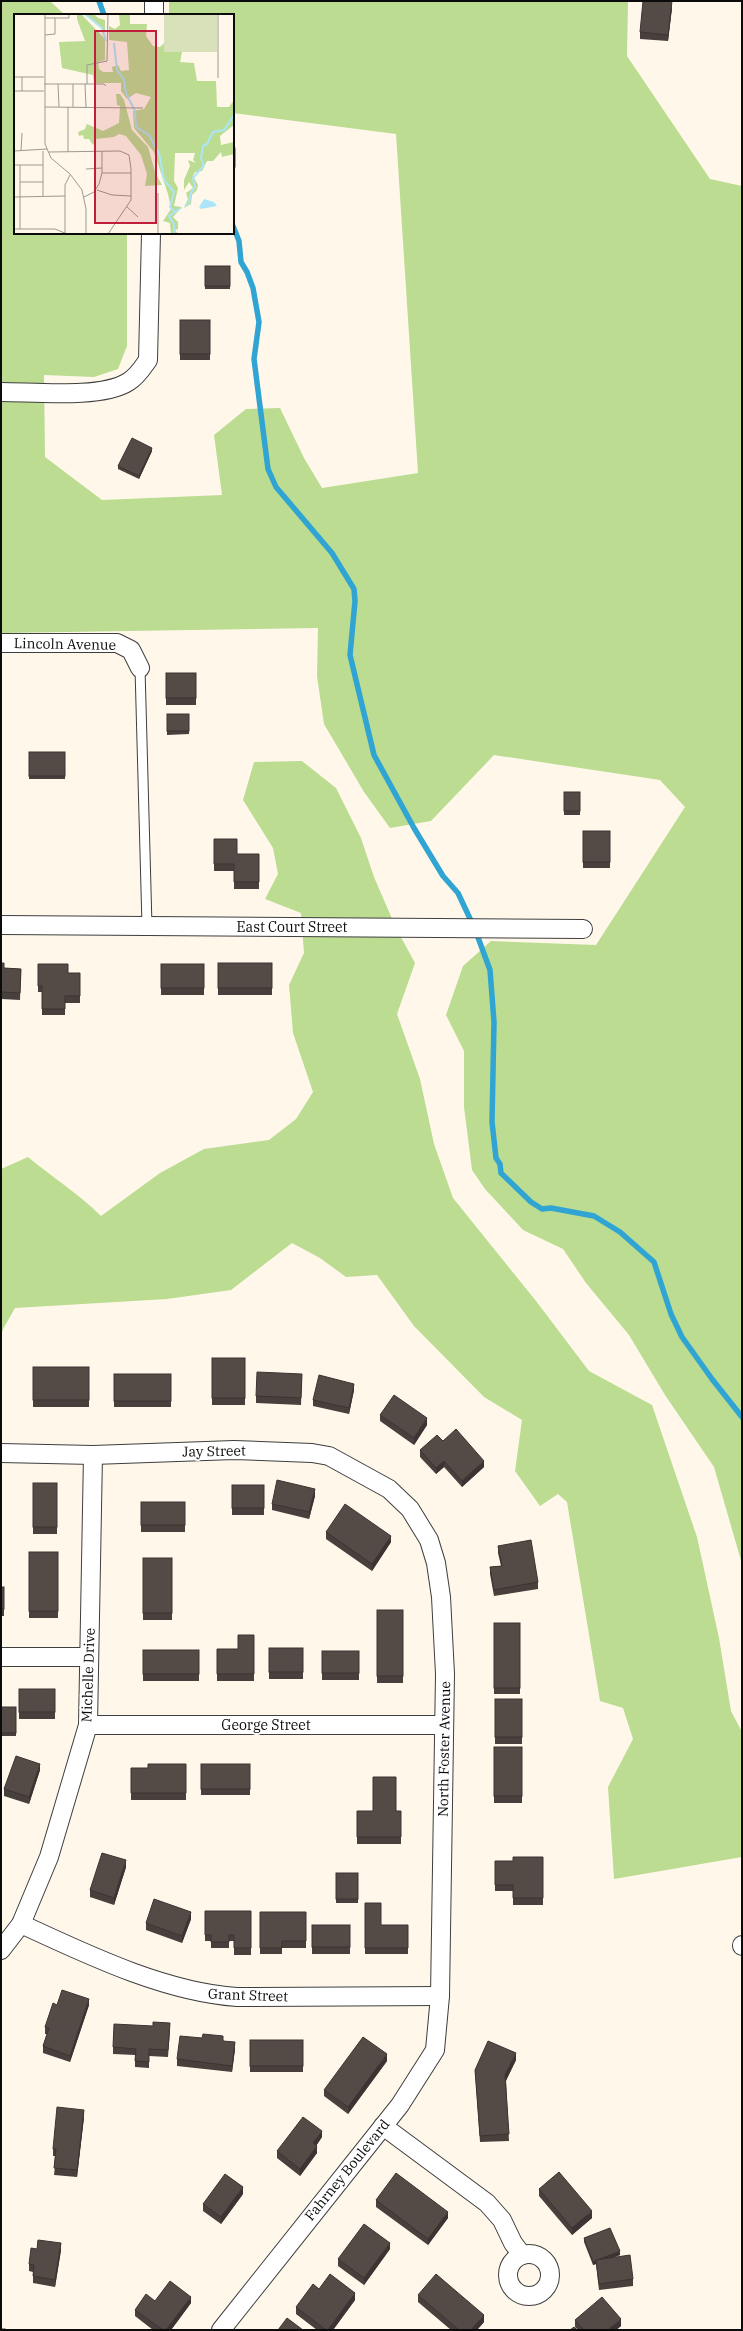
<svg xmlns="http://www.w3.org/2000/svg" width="743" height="2331" viewBox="0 0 743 2331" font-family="'IBM Plex Serif',serif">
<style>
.forest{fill:#bbdc91}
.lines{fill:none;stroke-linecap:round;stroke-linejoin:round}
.stream{stroke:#30a4d3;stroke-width:5.5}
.service-casing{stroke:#3e3e3e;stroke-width:11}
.minor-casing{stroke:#3e3e3e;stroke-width:20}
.service{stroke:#fff;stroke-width:9}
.minor{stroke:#fff;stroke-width:18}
.wall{fill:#48403d}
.shaded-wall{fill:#3b3432}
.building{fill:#544b47;stroke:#3b3432}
.labels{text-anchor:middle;stroke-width:4;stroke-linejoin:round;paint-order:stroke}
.street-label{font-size:14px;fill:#0b0b0b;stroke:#fff}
.inset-river{fill:none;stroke:#ace5f9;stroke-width:2}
.inset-road{fill:none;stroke:#9d9991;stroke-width:1}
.view{fill:#c01e39;fill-opacity:0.15;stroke:#c01e39;stroke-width:2}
.inset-edge{fill:none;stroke:#0b0b0b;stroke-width:2}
</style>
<rect width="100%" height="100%" fill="#fff8ea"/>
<!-- forest -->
<g class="forest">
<polygon points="1,1 50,1 65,15 15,15 15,233 127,233 127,346 118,369 94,377 44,375 45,457 102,500 222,495 214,435 246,409 280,408 304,458 322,488 418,473 396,134 233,113 233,15 169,15 169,1 628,1 627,56 710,179 742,186 742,1564 714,1467 665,1395 629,1335 586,1283 563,1249 523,1230 485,1189 472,1170 464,1107 464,1051 446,1015 463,966 491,941 596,945 685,807 660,780 494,755 431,821 390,828 364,792 324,724 317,676 318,628 1,633"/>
<path d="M302,761L336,788L361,838L374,877L396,928L415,963L397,1014L420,1079L434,1144L453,1198L536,1301L589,1371L652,1405L697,1537L719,1638L731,1711L742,1732V1857L614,1879L608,1787L633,1739L623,1708L600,1701L567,1502L558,1494L540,1506L515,1471L522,1420L484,1397L414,1326L377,1275L346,1277L320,1258L292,1243L231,1290L167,1299L15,1308L3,1329L1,1337V1169L28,1157C52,1177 79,1194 101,1216L160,1173L204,1149L269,1140L296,1119L313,1092L293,1033L289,985L304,953L301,913L265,899L278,874L273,848L243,800L254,762Z"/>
</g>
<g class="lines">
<!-- stream -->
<g class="stream">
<polyline points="99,1 104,15"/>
<polyline points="233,149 233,166"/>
<polyline points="233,226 239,241 241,262 247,272 253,288 259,322 254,359 268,469 276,487 332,553 354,589 355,601 350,655 374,755 414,828 443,876 458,893 473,925"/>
<polyline points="476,932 490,970 494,1022 492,1122 496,1158 500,1164 501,1173 531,1202 542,1209 551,1208 594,1216 620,1232 654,1262 671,1314 682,1337 712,1379 742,1417"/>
</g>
<defs>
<polyline id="service" points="140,668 147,926"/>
<g id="minor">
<polyline points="154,15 154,1"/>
<path d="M1,392C34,392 101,399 128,382C137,377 143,367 148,360L151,233"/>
<polyline points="1,643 117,643 131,650 140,668"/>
<polyline points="1,925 583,929"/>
<polyline points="1,1453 93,1455 234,1450 312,1453 329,1456 389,1489 410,1509 429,1540 436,1563 441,1597 445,1674 440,1996 435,2050 400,2105 221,2330"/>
<polyline points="1,1657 89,1657"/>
<polyline points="88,1725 443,1725"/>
<path d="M21,1924C86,1954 164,1992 237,1997L440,1996"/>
<polyline points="742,1945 742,1946"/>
<polyline points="1,1950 21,1924 49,1857 88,1725 93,1455"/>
<polyline points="383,2126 487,2203 502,2220 513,2243 522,2255"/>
<circle cx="529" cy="2275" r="21"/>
</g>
</defs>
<!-- service casing -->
<use href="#service" class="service-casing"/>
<!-- minor casing -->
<use href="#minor" class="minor-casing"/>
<!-- service -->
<use href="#service" class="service"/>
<!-- minor -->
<use href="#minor" class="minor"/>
</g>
<!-- wall -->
<g class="wall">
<polygon points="672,8 668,41 640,39 640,32"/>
<rect x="205" y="266" width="25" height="23"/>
<rect x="180" y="320" width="30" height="40"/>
<polygon points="152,451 139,479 118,469 118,466"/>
<rect x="166" y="673" width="30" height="32"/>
<polygon points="167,714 189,714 189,734 167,735"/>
<rect x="29" y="752" width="36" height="27"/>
<rect x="564" y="792" width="16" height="23"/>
<rect x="583" y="831" width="27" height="37"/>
<polygon points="214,839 237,854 259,854 259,889 234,889 234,871 214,871"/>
<polygon points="1,963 4,968 21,969 20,1000 1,999"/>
<rect x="218" y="963" width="54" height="32"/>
<polygon points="38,964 68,973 80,973 80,1003 65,1003 65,1015 42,1015 42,992 38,992"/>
<rect x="161" y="964" width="43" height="31"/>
<rect x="212" y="1358" width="33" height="47"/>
<rect x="33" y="1367" width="56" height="40"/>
<rect x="114" y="1374" width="57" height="33"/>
<polygon points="302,1374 301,1405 256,1403 256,1396"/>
<polygon points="354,1390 349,1414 313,1406 313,1400"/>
<polygon points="380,1415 427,1425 414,1445 380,1421"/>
<polygon points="443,1441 484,1467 462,1487 444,1467 436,1474 420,1457 420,1450"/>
<rect x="33" y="1483" width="24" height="51"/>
<rect x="232" y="1485" width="32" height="30"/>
<polygon points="315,1496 309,1519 272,1510 272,1504"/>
<rect x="141" y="1502" width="44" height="30"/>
<polygon points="326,1532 391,1542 372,1571 326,1539"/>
<polygon points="498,1546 538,1582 538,1589 494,1596 490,1574 490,1567 501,1566 498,1553"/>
<rect x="29" y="1552" width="29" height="66"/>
<rect x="143" y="1558" width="29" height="62"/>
<rect x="1" y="1587" width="3" height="29"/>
<rect x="377" y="1610" width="26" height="73"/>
<rect x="494" y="1623" width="26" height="71"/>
<polygon points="254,1635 254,1681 217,1681 217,1649 238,1649"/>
<rect x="269" y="1648" width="34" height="31"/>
<rect x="143" y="1650" width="56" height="31"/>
<rect x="322" y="1651" width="37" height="29"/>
<rect x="19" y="1689" width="36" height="30"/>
<rect x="495" y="1699" width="27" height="45"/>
<rect x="1" y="1707" width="15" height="29"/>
<rect x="494" y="1747" width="28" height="56"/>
<polygon points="186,1764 186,1800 131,1800 131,1768 148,1768"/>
<rect x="201" y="1764" width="49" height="31"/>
<polygon points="40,1770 29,1804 4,1796 4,1789"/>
<rect x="357" y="1811" width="44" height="33"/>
<polygon points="543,1857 543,1905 513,1905 513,1891 495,1891 495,1861 513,1861"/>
<polygon points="126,1867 114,1905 90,1897 90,1890"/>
<rect x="336" y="1873" width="22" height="30"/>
<polygon points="365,1903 381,1925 408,1925 408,1954 365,1954"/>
<polygon points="205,1911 251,1911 251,1955 234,1955 234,1941 229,1941 229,1948 211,1948 211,1941 205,1941"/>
<polygon points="260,1912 306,1912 306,1948 282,1948 282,1954 260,1954"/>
<polygon points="191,1919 182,1943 146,1930 146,1923"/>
<rect x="312" y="1925" width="38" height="29"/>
<polygon points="57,2005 89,2005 70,2062 43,2053 43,2046 47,2034 45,2034 45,2027"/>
<polygon points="170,2030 168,2057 149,2056 149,2068 135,2067 135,2055 113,2054 113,2047"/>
<rect x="250" y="2040" width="53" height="32"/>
<polygon points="223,2041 235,2049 232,2072 177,2066 177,2059"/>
<polygon points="516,2060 506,2081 509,2141 480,2142 475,2070"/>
<polygon points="387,2061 348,2114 324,2096 324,2090"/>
<polygon points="84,2117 77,2177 54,2175 56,2156 53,2156 53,2149"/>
<polygon points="322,2137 316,2146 317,2153 300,2176 277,2158 277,2151"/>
<polygon points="539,2189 592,2218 572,2235 539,2196"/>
<polygon points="243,2194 221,2224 203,2211 203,2204"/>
<polygon points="376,2200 448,2218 428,2245 376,2207"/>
<polygon points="584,2238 620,2255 612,2258 633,2279 633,2286 599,2290 596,2264 593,2265 584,2242"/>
<polygon points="37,2249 61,2250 55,2287 33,2283 33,2272 29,2271 29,2264"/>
<polygon points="390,2249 364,2285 338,2266 338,2259"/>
<polygon points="319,2289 355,2300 333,2330 317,2330 296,2314 296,2307"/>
<polygon points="418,2295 484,2322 477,2330 451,2330 418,2302"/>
<polygon points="191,2303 171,2330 153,2330 135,2316 135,2310"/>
<polygon points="575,2320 621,2326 616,2330 578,2330 575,2327"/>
</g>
<!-- shaded-wall -->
<g class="shaded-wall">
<polygon points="672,1 672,8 668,41 668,35"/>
<polygon points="152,448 152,451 139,479 139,476"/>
<polygon points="354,1384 354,1390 349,1414 349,1408"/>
<polygon points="427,1418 427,1425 414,1445 414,1438"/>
<polygon points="444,1461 444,1467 436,1474 436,1468"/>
<polygon points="484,1461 484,1467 462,1487 462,1481"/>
<polygon points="315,1489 315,1496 309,1519 309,1512"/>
<polygon points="391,1536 391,1542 372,1571 372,1564"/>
<polygon points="40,1764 40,1770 29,1804 29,1797"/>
<polygon points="126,1860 126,1867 114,1905 114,1898"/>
<polygon points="191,1912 191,1919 182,1943 182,1936"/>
<polygon points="89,1999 89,2005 70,2062 70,2056"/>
<polygon points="235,2042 235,2049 232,2072 232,2066"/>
<polygon points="516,2053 516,2060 505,2082 505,2075"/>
<polygon points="387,2054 387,2061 348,2114 348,2107"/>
<polygon points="84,2110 84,2117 77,2177 77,2170"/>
<polygon points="322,2131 322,2137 313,2150 313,2143"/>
<polygon points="317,2146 317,2153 300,2176 300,2169"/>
<polygon points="243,2187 243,2194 221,2224 221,2217"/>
<polygon points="592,2211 592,2218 572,2235 572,2228"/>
<polygon points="448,2212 448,2218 428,2245 428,2239"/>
<polygon points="61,2243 61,2250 55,2287 55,2280"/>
<polygon points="390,2243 390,2249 364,2285 364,2278"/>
<polygon points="620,2251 620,2255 596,2264 596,2261"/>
<polygon points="596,2261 596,2264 593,2265 593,2262"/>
<polygon points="355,2293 355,2300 333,2330 328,2330"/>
<polygon points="191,2297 191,2303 171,2330 166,2330"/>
<polygon points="484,2315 484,2322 477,2330 471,2330"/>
<polygon points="621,2319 621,2326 616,2330 608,2330"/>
</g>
<!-- building -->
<g class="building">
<polygon points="643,1 672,1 668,35 640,32"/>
<rect x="205" y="266" width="25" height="20"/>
<rect x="180" y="320" width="30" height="34"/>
<polygon points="132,438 152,448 139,476 118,466"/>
<rect x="166" y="673" width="30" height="25"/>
<rect x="167" y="714" width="22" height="17"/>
<rect x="29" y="752" width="36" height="24"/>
<rect x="564" y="792" width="16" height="19"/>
<rect x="583" y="831" width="27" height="31"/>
<polygon points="214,839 237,839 237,854 259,854 259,882 234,882 234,864 214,864"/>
<polygon points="1,963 4,963 4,968 21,969 20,993 1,992"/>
<rect x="218" y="963" width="54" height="25"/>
<polygon points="38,964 68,964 68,973 80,973 80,996 65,996 65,1009 42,1009 42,986 38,986"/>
<rect x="161" y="964" width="43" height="24"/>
<rect x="212" y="1358" width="33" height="40"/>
<rect x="33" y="1367" width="56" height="33"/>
<polygon points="257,1372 302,1374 301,1398 256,1396"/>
<rect x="114" y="1374" width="57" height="27"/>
<polygon points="319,1375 354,1384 349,1408 313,1400"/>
<polygon points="394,1395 427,1418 414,1438 380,1415"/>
<polygon points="456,1429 484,1461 462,1481 444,1461 436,1468 420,1450 437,1435 443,1441"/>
<polygon points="277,1480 315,1489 309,1512 272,1504"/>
<rect x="33" y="1483" width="24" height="44"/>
<rect x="232" y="1485" width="32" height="23"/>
<rect x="141" y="1502" width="44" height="23"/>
<polygon points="345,1504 391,1536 372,1564 326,1532"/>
<polygon points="531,1540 538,1582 494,1590 490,1567 502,1566 498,1546"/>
<rect x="29" y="1552" width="29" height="59"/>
<rect x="143" y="1558" width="29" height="55"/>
<rect x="1" y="1587" width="3" height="22"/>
<rect x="377" y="1610" width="26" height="66"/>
<rect x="494" y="1623" width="26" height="65"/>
<polygon points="238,1635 254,1635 254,1674 217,1674 217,1649 238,1649"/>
<rect x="269" y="1648" width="34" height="24"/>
<rect x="143" y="1650" width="56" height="24"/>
<rect x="322" y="1651" width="37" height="22"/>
<rect x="19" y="1689" width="36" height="23"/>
<rect x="495" y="1699" width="27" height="38"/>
<rect x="1" y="1707" width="15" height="26"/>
<rect x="494" y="1747" width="28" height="49"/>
<polygon points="16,1756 40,1764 29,1797 4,1789"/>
<polygon points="148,1764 186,1764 186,1793 131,1793 131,1768 148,1768"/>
<rect x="201" y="1764" width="49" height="25"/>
<polygon points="373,1777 396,1777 396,1811 401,1811 401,1837 357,1837 357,1811 373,1811"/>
<polygon points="102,1853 126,1860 114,1898 90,1890"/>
<polygon points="513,1857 543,1857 543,1898 513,1898 513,1885 495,1885 495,1861 513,1861"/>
<rect x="336" y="1873" width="22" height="26"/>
<polygon points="154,1899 191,1912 182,1936 146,1923"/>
<polygon points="365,1903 381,1903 381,1925 408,1925 408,1948 365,1948"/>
<polygon points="205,1911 251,1911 251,1948 234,1948 234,1935 229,1935 229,1942 211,1942 211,1935 205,1935"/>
<polygon points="260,1912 306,1912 306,1941 282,1941 282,1948 260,1948"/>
<rect x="312" y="1925" width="38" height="22"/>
<polygon points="62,1990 89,1999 70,2056 43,2046 49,2028 45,2027 53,2003 57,2005"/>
<polygon points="153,2022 170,2023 168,2050 149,2049 149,2062 135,2061 136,2049 113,2047 114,2024 153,2026"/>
<polygon points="203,2034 223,2036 223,2041 235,2042 232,2066 177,2059 180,2036 202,2038"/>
<polygon points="363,2037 387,2054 348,2107 324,2090"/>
<rect x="250" y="2040" width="53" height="26"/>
<polygon points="488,2041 516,2053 505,2075 509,2134 480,2136 475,2070"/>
<polygon points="57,2107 84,2110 77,2170 54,2168 56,2149 53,2149"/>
<polygon points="303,2117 322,2131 313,2143 317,2146 300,2169 277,2151"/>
<polygon points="559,2172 592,2211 572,2228 539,2189"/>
<polygon points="396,2173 448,2212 428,2239 376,2200"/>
<polygon points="225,2174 243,2187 221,2217 203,2204"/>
<polygon points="364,2224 390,2243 364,2278 338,2259"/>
<polygon points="610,2228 620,2251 600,2259 596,2260 596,2261 593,2262 584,2238"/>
<polygon points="38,2240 61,2243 55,2280 33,2276 34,2265 29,2264 31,2248 37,2249"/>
<polygon points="630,2255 633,2279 599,2284 596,2260"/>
<polygon points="330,2274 355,2293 328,2330 326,2330 296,2307 313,2284 319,2289"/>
<polygon points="436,2274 484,2315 471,2330 459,2330 418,2295"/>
<polygon points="170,2281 191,2297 166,2330 163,2330 135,2310 146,2294 155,2301"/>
<polygon points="602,2297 621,2319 608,2330 584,2330 575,2320"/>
<polygon points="287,2318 303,2330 278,2330"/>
<polygon points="574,2327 577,2330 570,2330"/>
<rect x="1" y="2329" width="4" height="1"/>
</g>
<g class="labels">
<!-- street labels -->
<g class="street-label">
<text transform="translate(65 644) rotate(1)" y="5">Lincoln Avenue</text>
<text x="292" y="932">East Court Street</text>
<text transform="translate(214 1451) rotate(-1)" y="5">Jay Street</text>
<text transform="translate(88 1675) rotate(-88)" y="5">Michelle Drive</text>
<text x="266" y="1730">George Street</text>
<text transform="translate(444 1749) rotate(-89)" y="5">North Foster Avenue</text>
<text transform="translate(248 1995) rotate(2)" y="5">Grant Street</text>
<text transform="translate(347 2170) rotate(-51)" y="5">Fahrney Boulevard</text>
</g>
</g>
<!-- overview -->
<g transform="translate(14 14)">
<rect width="220" height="220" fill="#fff8ea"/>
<path d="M72,0H80L84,4L91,6V18ZM105,0H116V10H133L132,22L139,32L146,33L150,29L151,38H168L166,48L180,49L183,67H202L203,93H215L220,86V111L206,122L207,131L220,128V140L208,143L207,138L199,147H193L188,157L181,158L179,162L184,171L183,176L178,181L177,190L170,194L174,185L172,179L179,174L175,168L170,176V166L176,152L174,146L182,149L179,146L181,139H161L160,167L164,174L160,192L168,193L159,203L164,208V215L161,216L164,220H157L156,209L149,207L157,195L154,180L140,138L120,114L119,97L130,95L137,83L122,79L113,85L107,77V69H80L79,61L48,54L45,28L71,27L63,5V1L67,0L91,25V46L84,48L85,55L89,58H99L98,53L104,51L107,57L115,56L113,28L95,26V12L101,15L106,11ZM102,80H106L110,86L118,116L134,133L141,158L148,171L131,172L133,160L127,141L112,122L105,120L100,123L82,125L79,131L75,125H70L69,121L65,122L64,118L71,115L73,110L89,117L105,109L106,92L103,91Z" fill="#bbdc91"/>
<path d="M150,0H203V38H150Z" fill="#d9e1bb"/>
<path d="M190,185L200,188L203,192L187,195L185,193Z" fill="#ace5f9"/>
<path class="inset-river" d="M71,0L88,14L92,27M100,29L103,56L110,66L112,79L121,97L122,113L135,121L145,139L150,166L160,178L156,193L161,198M171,192L175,189L177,179L181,173L179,164L190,151L187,144L189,132L193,130L199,118L210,116L220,101M160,220V210L155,202L167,194"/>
<path class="inset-road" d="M31,0V130L37,144L56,160L68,176L72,195V220M31,4H55V0M31,21L41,20V4M0,63H30M8,63V77M204,64V0M30,70H90L92,72M44,70L45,93M59,70V93M71,70L72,93M73,70V51L93,47L94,0M0,77H30M31,93L129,94M54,93V138M0,137L33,135M7,137L8,119M29,137V182M35,138L106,137L115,141L117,155V186L94,220M0,151H29M72,155L88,154M88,159H117M6,168H29M83,176L98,181L117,182M0,183L51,182M70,183L80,178L85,170L88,159V137M112,192L124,203M0,215H41L53,220M6,215V151M51,219V171L56,161M144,220V179"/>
<path class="view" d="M81,17H142V209H81Z"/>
<rect width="220" height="220" class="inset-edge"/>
</g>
<!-- border -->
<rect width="743" height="2331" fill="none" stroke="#0b0b0b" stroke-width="4"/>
</svg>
